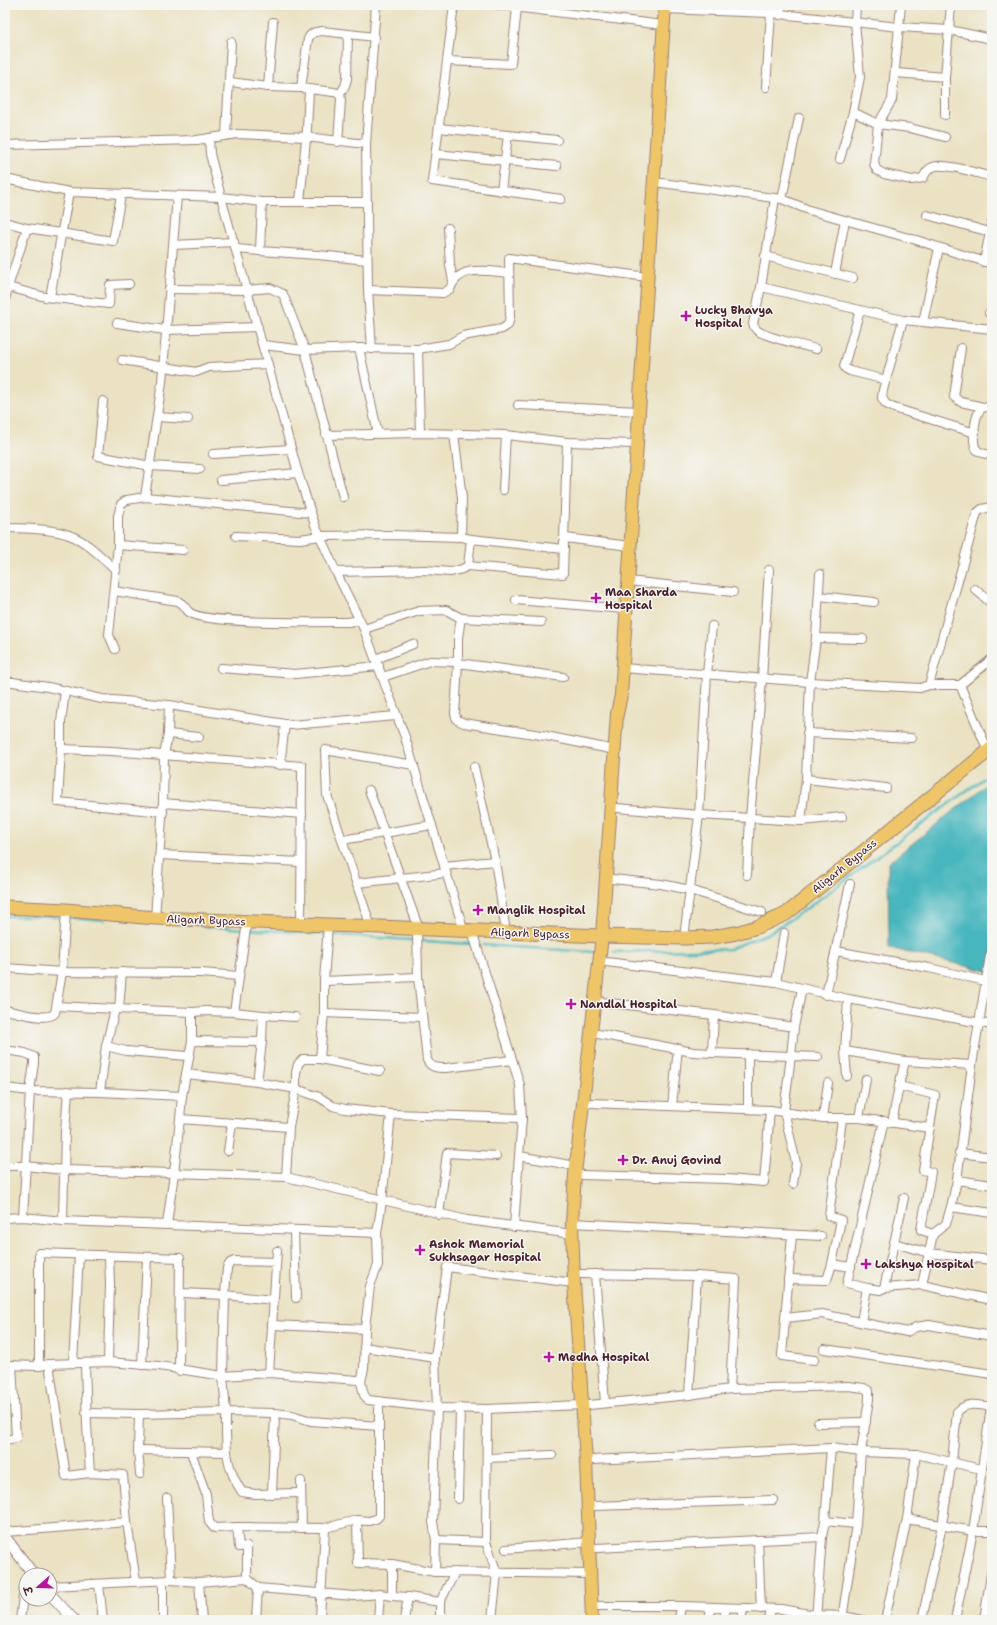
<svg xmlns="http://www.w3.org/2000/svg" width="997" height="1625" viewBox="0 0 997 1625" font-family="'Shantell Sans','Playpen Sans Deva',sans-serif">
<style>
.water{fill:#47b6bd;stroke:#486a74}
.lines{fill:none;stroke-linecap:round;stroke-linejoin:round}
.stream{stroke:#47b6bd;stroke-width:2.5}
.minor-casing{stroke:#9a8077;stroke-width:10}
.tertiary-casing{stroke:#9a8077;stroke-width:12}
.primary-casing{stroke:#9a8077;stroke-width:14}
.trunk-casing{stroke:#9a8077;stroke-width:15}
.minor{stroke:#fff;stroke-width:8}
.tertiary{stroke:#fff;stroke-width:10}
.primary{stroke:#eec569;stroke-width:12}
.trunk{stroke:#eec569;stroke-width:13}
.poi-dot{fill:#b5179e;stroke:#f6f6f2;stroke-width:1.5}
.labels{text-anchor:middle;stroke-width:3;stroke-linejoin:round;paint-order:stroke}
.poi-label{font-size:11px;font-weight:bold;fill:#4a1f2b;stroke:#f6f6f2;text-anchor:start}
.street-label{font-size:11px;fill:#4a1f2b;stroke:#f6f6f2}
</style>
<rect width="100%" height="100%" fill="#f6f6f2"/>
<filter id="ink" filterUnits="userSpaceOnUse"><feTurbulence type="fractalNoise" baseFrequency=".025" numOctaves="2"/><feDisplacementMap in="SourceGraphic" scale="8" xChannelSelector="R" yChannelSelector="G"/><feConvolveMatrix kernelMatrix="1 2 1 2 8 2 1 2 1" color-interpolation-filters="sRGB"/></filter>
<filter id="wash" filterUnits="userSpaceOnUse"><feTurbulence type="fractalNoise" baseFrequency=".012" numOctaves="4" result="noise"/><feDisplacementMap in="SourceGraphic" scale="16" xChannelSelector="R" yChannelSelector="G"/><feGaussianBlur stdDeviation="0.9" result="paint"/><feColorMatrix in="noise" values="0 0 0 0 0 0 0 0 0 0 0 0 0 0 0 0 0 1.4 0 .05"/><feComposite in="paint" operator="in"/></filter>
<g filter="url(#wash)">
<rect width="100%" height="100%" fill="#eae2c3"/>
<!-- water -->
<polygon class="water" points="992,780 992,972 889,948 888,863"/>
<g class="lines">
<!-- stream -->
<g class="stream">
<polyline points="5,916 49,916 104,920"/>
<polyline points="201,926 470,944"/>
<polyline points="483,945 593,952"/>
<polyline points="614,952 729,949 769,933 806,909 992,772"/>
</g>
</g>
</g>
<g filter="url(#ink)">
<g class="lines">
<defs>
<g id="minor">
<polyline points="454,5 432,181 561,199"/>
<polyline points="498,5 663,25"/>
<polyline points="901,5 892,100 878,124 910,128 945,137"/>
<polyline points="665,9 771,13 899,27 949,30 992,39"/>
<polyline points="780,15 781,5"/>
<polyline points="448,61 511,64 517,8"/>
<polyline points="896,73 945,77"/>
<polyline points="230,82 268,87 301,88 334,92 340,94 341,100 338,142"/>
<polyline points="268,87 273,22"/>
<polyline points="766,87 771,13"/>
<path d="M301,88L308,39C311,32 315,32 322,31L375,37"/>
<polyline points="340,94 345,86 347,79 348,34"/>
<path d="M853,112L878,124L874,164L877,170L884,174L912,180L923,178C926,173 927,169 933,167C944,162 979,174 992,177"/>
<polyline points="945,115 945,77 951,5"/>
<polyline points="439,128 557,140"/>
<polyline points="226,135 231,42"/>
<polyline points="209,138 210,154 221,197 298,473 315,525 336,572 364,629 405,737 464,931"/>
<polyline points="5,145 197,140 237,134 306,137 366,144"/>
<polyline points="436,154 557,166"/>
<polyline points="840,159 853,112 860,77 855,22 856,5"/>
<polyline points="5,179 69,192 221,197 262,202 367,202"/>
<polyline points="654,182 782,199 799,118"/>
<polyline points="501,191 508,135"/>
<polyline points="775,198 761,287 903,320 992,329"/>
<polyline points="782,199 809,210 916,240 992,264"/>
<polyline points="262,202 260,251 318,255 367,260"/>
<polyline points="300,202 307,129 309,90"/>
<polyline points="927,215 990,232"/>
<polyline points="5,222 27,228 113,241 121,195"/>
<polyline points="448,228 450,265 453,281"/>
<polyline points="173,245 234,242"/>
<polyline points="236,249 260,251"/>
<polyline points="765,256 853,278"/>
<polyline points="984,262 992,222"/>
<polyline points="835,274 845,220"/>
<polyline points="8,287 45,297 109,304 110,285 129,284"/>
<path d="M761,287L753,324C754,327 755,329 758,331C768,338 802,345 816,349"/>
<polyline points="169,289 247,290 270,288 283,294 305,350 343,497"/>
<polyline points="368,290 366,144 376,5"/>
<polyline points="50,297 69,192"/>
<polyline points="5,300 8,287 27,228"/>
<polyline points="860,310 844,366 846,369 850,371 886,380"/>
<polyline points="989,313 992,312"/>
<polyline points="903,320 883,390 882,398 886,404 894,408 975,433"/>
<polyline points="923,322 939,248"/>
<polyline points="117,323 165,330 258,327"/>
<polyline points="263,345 305,350 359,348 418,349 449,344 463,336 502,329 508,325 510,317 509,258 647,277"/>
<polyline points="359,348 378,434"/>
<polyline points="961,348 954,397 961,402 983,407"/>
<path d="M372,349L368,290L443,293L450,289C459,264 487,271 508,273"/>
<polyline points="418,349 420,433"/>
<polyline points="122,360 196,372 209,367 268,364"/>
<polyline points="103,401 98,456 151,466 200,469"/>
<polyline points="518,405 638,411"/>
<path d="M992,407C988,407 983,406 980,410C975,416 971,444 977,450C981,454 987,454 992,455"/>
<polyline points="157,417 188,419"/>
<polyline points="326,435 420,433 506,435 567,442 636,444"/>
<polyline points="213,454 291,449"/>
<polyline points="221,480 298,473"/>
<polyline points="503,490 506,435"/>
<polyline points="145,497 162,382 177,196"/>
<path d="M5,528C23,528 53,529 69,535C87,541 102,558 116,570"/>
<polyline points="236,536 300,539 320,536 391,535 461,537 462,498 454,434"/>
<polyline points="461,537 471,539 564,549"/>
<polyline points="565,538 630,546"/>
<polyline points="118,545 183,550"/>
<polyline points="468,566 471,539"/>
<polyline points="336,572 425,570 451,572 462,569 468,566 563,574 567,442"/>
<polyline points="628,581 733,592"/>
<polyline points="975,589 992,604"/>
<path d="M114,591L178,601C184,604 185,608 189,612C205,625 321,622 348,622L360,620"/>
<polyline points="819,596 874,602"/>
<polyline points="516,600 625,609"/>
<polyline points="461,618 541,622"/>
<polyline points="364,629 419,611 446,610 461,618 458,637 458,663"/>
<polyline points="816,638 863,639"/>
<polyline points="115,649 109,635 118,545 118,516 121,504 127,500 145,497 311,513"/>
<polyline points="376,659 413,644"/>
<polyline points="221,668 295,674 379,666"/>
<polyline points="622,668 810,682 920,688 929,685 977,513 982,509 992,507"/>
<polyline points="383,677 430,661 458,662"/>
<polyline points="563,677 458,663 455,714 457,720 464,723 541,735 615,750"/>
<polyline points="5,681 48,687 102,699 169,705 168,734 164,755 163,803 155,918"/>
<polyline points="929,685 960,685"/>
<polyline points="169,705 291,725 396,716"/>
<polyline points="807,733 912,738"/>
<polyline points="168,734 199,737"/>
<polyline points="61,749 61,722 65,691"/>
<polyline points="988,751 960,685 992,659"/>
<polyline points="280,765 285,724"/>
<polyline points="474,767 495,861 506,932"/>
<polyline points="806,779 886,788"/>
<polyline points="369,790 419,929"/>
<polyline points="163,803 302,814"/>
<polyline points="617,808 699,815 801,821 842,817"/>
<polyline points="163,812 58,802 61,749 111,751 302,766 301,924"/>
<polyline points="801,821 806,779 810,682 816,638 820,574"/>
<polyline points="342,840 432,825"/>
<polyline points="160,855 301,862"/>
<polyline points="444,866 495,861"/>
<polyline points="747,875 750,818 762,679 769,570"/>
<polyline points="612,879 661,884 690,890 762,912"/>
<polyline points="357,883 446,873"/>
<polyline points="328,925 324,981 418,977"/>
<polyline points="371,927 327,795 325,750 414,765"/>
<path d="M417,929L418,977L427,1060C431,1068 437,1068 446,1068L512,1060"/>
<polyline points="472,931 520,1085 522,1118 519,1156 576,1166"/>
<polyline points="684,938 699,815 707,674 712,626"/>
<polyline points="836,951 929,968 985,981"/>
<polyline points="990,956 972,1065 957,1180 951,1207 946,1224 933,1234 922,1285 992,1300"/>
<polyline points="606,962 776,982 848,999 992,1025"/>
<polyline points="5,968 62,972 201,973 239,976"/>
<polyline points="324,981 324,1013 422,1017"/>
<polyline points="776,982 784,933"/>
<polyline points="826,995 850,884"/>
<polyline points="848,999 845,1051 905,1061 972,1065"/>
<polyline points="601,1002 714,1015 794,1027"/>
<polyline points="57,1006 115,1009 106,1046 100,1092"/>
<polyline points="115,1009 192,1012 192,1041 182,1096 180,1119"/>
<polyline points="119,1009 122,972"/>
<path d="M5,1010C17,1012 47,1022 55,1013L62,972L66,910"/>
<polyline points="192,1012 206,1011 234,1012 247,922"/>
<polyline points="234,1012 263,1015 262,1042 257,1082"/>
<polyline points="324,1013 320,1059 380,1071"/>
<polyline points="263,1015 295,1017"/>
<polyline points="714,1015 712,1053 791,1056 794,1027 802,989"/>
<polyline points="598,1034 693,1052 712,1053"/>
<polyline points="192,1041 262,1042"/>
<polyline points="106,1046 126,1051 188,1056"/>
<polyline points="5,1050 25,1053 34,1057 34,1063 30,1091 100,1092 182,1096"/>
<polyline points="845,1051 847,1076"/>
<polyline points="748,1054 748,1109"/>
<polyline points="186,1074 257,1082 296,1089 319,1097 333,1106 345,1109 391,1114"/>
<polyline points="899,1086 905,1061"/>
<polyline points="5,1088 30,1091 23,1217"/>
<polyline points="591,1103 770,1110 823,1118 859,1118 930,1128"/>
<polyline points="672,1106 678,1048"/>
<polyline points="823,1118 828,1083"/>
<polyline points="859,1118 866,1079"/>
<polyline points="842,1119 829,1216 841,1220 832,1264 851,1267"/>
<polyline points="892,1123 899,1086 935,1095 923,1170 931,1172 921,1230 933,1234"/>
<polyline points="228,1151 232,1123"/>
<polyline points="959,1153 992,1157"/>
<polyline points="5,1166 25,1166 64,1170 174,1173 180,1119 289,1127"/>
<polyline points="582,1175 727,1179 764,1182 770,1110"/>
<polyline points="286,1177 289,1127 296,1089 296,1073 298,1064 303,1059 320,1059"/>
<polyline points="957,1180 992,1185"/>
<polyline points="793,1184 796,1163 784,1111 791,1056 818,1057"/>
<polyline points="951,1207 992,1213"/>
<polyline points="439,1215 447,1153 496,1156"/>
<polyline points="5,1218 23,1217 63,1221 377,1233 382,1201 391,1114 522,1118"/>
<polyline points="63,1221 65,1132 68,1091"/>
<polyline points="572,1223 821,1236"/>
<polyline points="167,1224 174,1173 286,1177 467,1220 572,1234"/>
<polyline points="514,1227 519,1156"/>
<polyline points="294,1230 296,1298"/>
<polyline points="792,1235 782,1356 814,1360"/>
<polyline points="894,1243 929,1253 992,1260"/>
<polyline points="581,1274 697,1276 736,1279 730,1389"/>
<polyline points="595,1274 605,1403"/>
<polyline points="788,1279 827,1280 832,1264"/>
<polyline points="867,1288 880,1290 884,1288 904,1198"/>
<polyline points="884,1288 922,1285"/>
<polyline points="181,1293 225,1295 223,1376 226,1412 275,1413 292,1415 311,1421 379,1426"/>
<polyline points="273,1300 225,1295 227,1268 230,1263 234,1261 276,1262"/>
<polyline points="785,1318 822,1314 907,1332 916,1327 929,1325 992,1336"/>
<polyline points="861,1322 867,1288 847,1283 884,1121"/>
<polyline points="272,1325 365,1329"/>
<polyline points="364,1347 435,1358"/>
<polyline points="824,1349 992,1374"/>
<polyline points="108,1362 110,1284 109,1256"/>
<polyline points="73,1363 79,1255"/>
<polyline points="85,1363 87,1425 90,1473"/>
<polyline points="49,1364 66,1476 90,1473 123,1475 127,1522 136,1582"/>
<polyline points="5,1365 39,1366 49,1364 108,1362 159,1366 223,1376 269,1373 357,1380 361,1382 364,1395 368,1400 437,1408 487,1409 582,1405"/>
<polyline points="142,1365 147,1257"/>
<polyline points="39,1366 39,1253 180,1258 179,1371"/>
<polyline points="269,1373 277,1251"/>
<polyline points="361,1382 364,1368 365,1329 370,1286 378,1265 377,1233"/>
<polyline points="689,1395 697,1276"/>
<polyline points="589,1405 689,1395 730,1389 848,1386 864,1388 869,1391 869,1399 861,1452 831,1448 593,1460"/>
<path d="M86,1413L139,1414L226,1412C226,1443 224,1466 242,1492L255,1494L301,1493"/>
<polyline points="139,1414 138,1450 140,1474"/>
<polyline points="818,1423 866,1422"/>
<polyline points="5,1440 16,1438 12,1365"/>
<polyline points="138,1450 226,1452"/>
<polyline points="191,1452 206,1494 209,1522 214,1528 237,1527"/>
<polyline points="488,1458 552,1455"/>
<polyline points="301,1481 302,1528"/>
<polyline points="272,1494 275,1413"/>
<polyline points="458,1499 460,1408"/>
<polyline points="594,1506 773,1500"/>
<polyline points="907,1519 973,1531 992,1531"/>
<polyline points="357,1520 358,1563 392,1564 435,1572 591,1574"/>
<polyline points="825,1521 856,1524"/>
<polyline points="5,1532 127,1522"/>
<polyline points="436,1540 433,1522 437,1408 435,1358 447,1267 574,1283"/>
<polyline points="758,1540 761,1609"/>
<polyline points="486,1542 497,1573 492,1620"/>
<polyline points="597,1548 822,1537"/>
<polyline points="506,1549 589,1542"/>
<polyline points="392,1564 392,1596 408,1597 404,1620"/>
<polyline points="435,1572 436,1540 486,1542 487,1409"/>
<polyline points="247,1578 258,1588 354,1596 380,1594 392,1596"/>
<polyline points="171,1580 199,1582"/>
<polyline points="99,1584 103,1620"/>
<polyline points="50,1586 171,1580 167,1498"/>
<polyline points="408,1597 440,1602"/>
<polyline points="599,1606 681,1606 781,1609 815,1615 843,1616 863,1620"/>
<polyline points="320,1618 325,1528"/>
<polyline points="20,1620 24,1589 26,1587"/>
<polyline points="163,1620 163,1581"/>
<polyline points="202,1620 199,1582 247,1578 247,1546 239,1547 237,1527 325,1528 357,1520 369,1521 376,1519 379,1516 379,1401"/>
<polyline points="256,1620 258,1588"/>
<polyline points="378,1620 380,1594"/>
<polyline points="440,1620 440,1602 455,1572"/>
<polyline points="679,1620 681,1606"/>
<polyline points="709,1620 711,1608"/>
<polyline points="724,1620 726,1608"/>
<polyline points="741,1620 743,1609"/>
<polyline points="769,1620 771,1609"/>
<polyline points="816,1620 822,1537 825,1521 831,1448"/>
<polyline points="842,1620 856,1524 861,1452 916,1454"/>
<polyline points="885,1620 907,1519 916,1454 981,1469"/>
<path d="M922,1620L942,1525L952,1461L957,1412C967,1401 979,1405 992,1407"/>
<polyline points="955,1620 973,1531 991,1407"/>
<polyline points="984,1620 992,1567"/>
</g>
<g id="tertiary">
<polyline points="5,1537 34,1575"/>
<polyline points="50,1594 74,1620"/>
</g>
<polyline id="primary" points="592,1620 586,1461 574,1283 572,1223 575,1174 602,936 617,714 621,695 665,5"/>
<polyline id="trunk" points="5,907 66,910 155,918 602,936 684,938 713,937 736,933 757,927 786,914 992,748"/>
</defs>
<!-- minor casing -->
<use href="#minor" class="minor-casing"/>
<!-- tertiary casing -->
<use href="#tertiary" class="tertiary-casing"/>
<!-- primary casing -->
<use href="#primary" class="primary-casing"/>
<!-- trunk casing -->
<use href="#trunk" class="trunk-casing"/>
<!-- minor -->
<use href="#minor" class="minor"/>
<!-- tertiary -->
<use href="#tertiary" class="tertiary"/>
<!-- primary -->
<use href="#primary" class="primary"/>
<!-- trunk -->
<use href="#trunk" class="trunk"/>
</g>
</g>
<!-- markers -->
<g class="poi-dot">
<path d="M684 310h4v4h4v4h-4v4h-4v-4h-4v-4h4z"/>
<path d="M594 592h4v4h4v4h-4v4h-4v-4h-4v-4h4z"/>
<path d="M476 904h4v4h4v4h-4v4h-4v-4h-4v-4h4z"/>
<path d="M569 998h4v4h4v4h-4v4h-4v-4h-4v-4h4z"/>
<path d="M621 1154h4v4h4v4h-4v4h-4v-4h-4v-4h4z"/>
<path d="M418 1244h4v4h4v4h-4v4h-4v-4h-4v-4h4z"/>
<path d="M864 1258h4v4h4v4h-4v4h-4v-4h-4v-4h4z"/>
<path d="M547 1351h4v4h4v4h-4v4h-4v-4h-4v-4h4z"/>
</g>
<g class="labels">
<!-- poi labels -->
<g class="poi-label">
<text x="695" y="314">Lucky Bhavya<tspan x="695" dy="13">Hospital</tspan></text>
<text x="605" y="596">Maa Sharda<tspan x="605" dy="13">Hospital</tspan></text>
<text x="487" y="914">Manglik Hospital</text>
<text x="580" y="1008">Nandlal Hospital</text>
<text x="632" y="1164">Dr. Anuj Govind</text>
<text x="429" y="1248">Ashok Memorial<tspan x="429" dy="13">Sukhsagar Hospital</tspan></text>
<text x="875" y="1268">Lakshya Hospital</text>
<text x="558" y="1361">Medha Hospital</text>
</g>
<!-- street labels -->
<g class="street-label">
<text transform="translate(844 866) rotate(-39)" y="4">Aligarh Bypass</text>
<text transform="translate(206 920) rotate(2)" y="4">Aligarh Bypass</text>
<text transform="translate(530 933) rotate(2)" y="4">Aligarh Bypass</text>
</g>
</g>
<!-- margin -->
<rect width="997" height="1625" fill="none" stroke="#f6f6f2" stroke-width="20"/>
<!-- north arrow -->
<g transform="translate(38 1587) rotate(250)"><circle r="19" fill="#f6f6f2" stroke="#b1a0a2"/>
<path d="M0-3L7 15L0 10L-7 15Z" fill="#b5179e"/>
<text y="-6" font-size="11" font-weight="bold" text-anchor="middle" fill="#4a1f2b">उ</text>
</g>
</svg>
